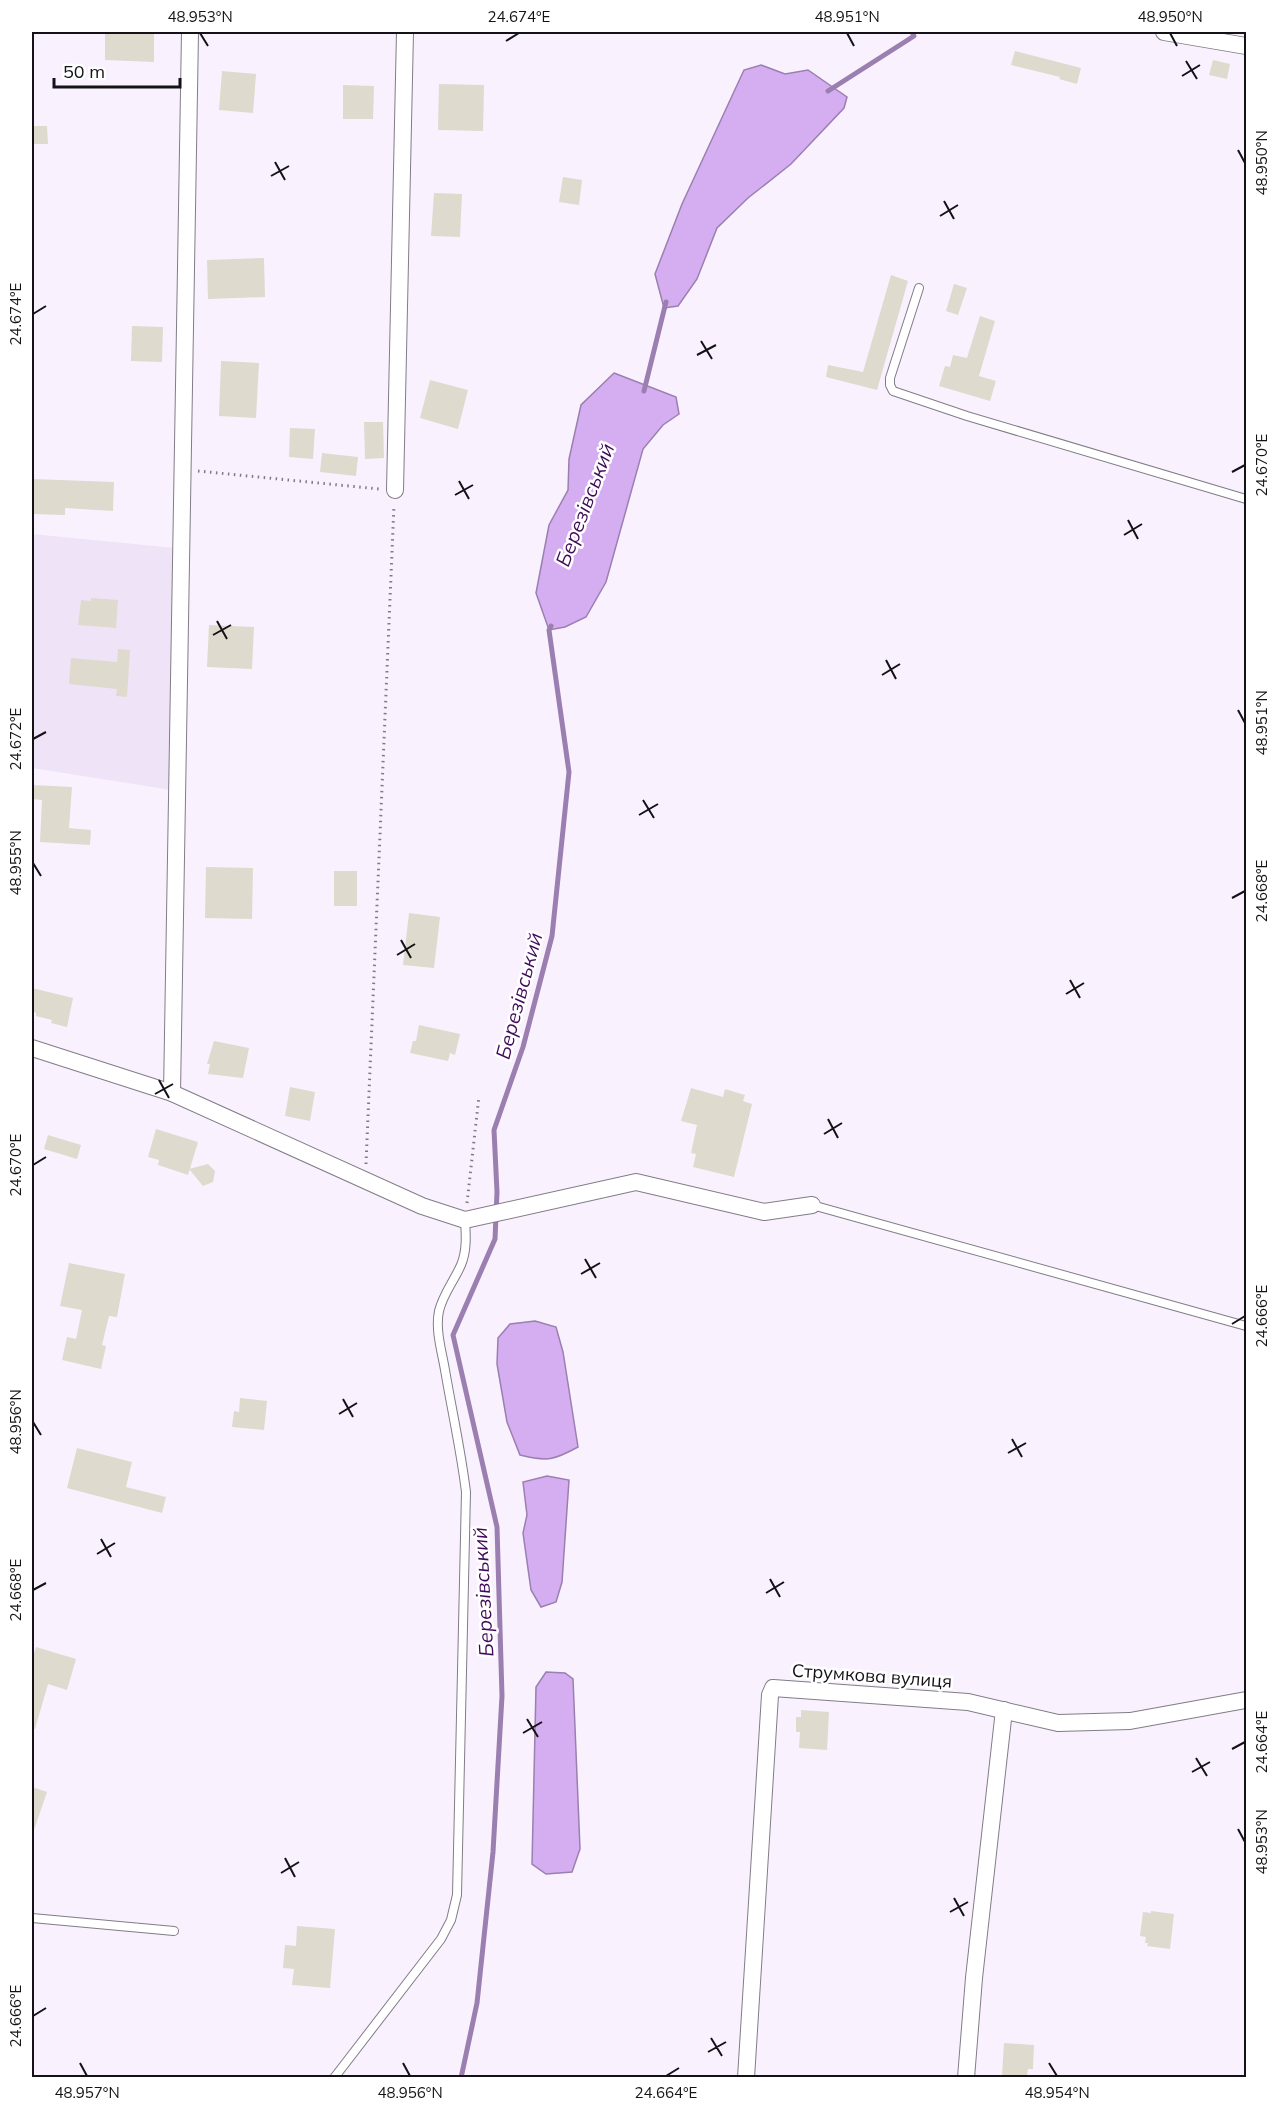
<svg xmlns="http://www.w3.org/2000/svg" width="1278" height="2109" viewBox="0 0 1278 2109" font-family="Mulish,sans-serif">
<style>
.built{fill:#efe4f7}
.water{fill:#d5aef2;stroke:#9b7fb0;stroke-width:1.5}
.lines{fill:none;stroke-linecap:round;stroke-linejoin:round}
.stream{stroke:#9b7fb0;stroke-width:5}
.building{fill:#dedace}
.service-casing{stroke:#827c87;stroke-width:10}
.minor-casing{stroke:#827c87;stroke-width:18}
.path{stroke:#7f7b83;stroke-width:3;stroke-dasharray:1.5 4.5;stroke-linecap:butt}
.service{stroke:#fff;stroke-width:8}
.minor{stroke:#fff;stroke-width:16}
.ticks{fill:none;stroke:#141216;stroke-width:2}
.labels{text-anchor:middle;stroke-width:5;stroke-linejoin:round;paint-order:stroke}
.street-label{font-size:18px;fill:#141216;stroke:#fff}
.water-label{font-size:20px;font-style:italic;fill:#400a5b;stroke:#fff}
.neatline{fill:none;stroke:#141216;stroke-width:2}
.ticks-label{font-size:15px;text-anchor:middle;fill:#141216}
</style>
<rect width="100%" height="100%" fill="#f9f2fe"/>
<!-- built -->
<polygon class="built" points="32,534 176,548 171,790 32,768"/>
<!-- water -->
<g class="water">
<polygon points="761,65 785,74 808,70 847,97 844,108 791,164 748,198 717,228 697,279 678,306 664,308 655,274 682,204 744,70"/>
<polygon points="614,373 676,397 679,414 663,425 643,449 606,582 586,617 565,627 549,630 536,593 549,525 568,490 569,459 581,405"/>
<path d="M535,1321L556,1327L563,1352L578,1447C554,1460 548,1462 520,1455L507,1422L497,1364L498,1338L510,1324Z"/>
<polygon points="547,1476 569,1480 562,1582 556,1602 541,1607 531,1590 523,1533 527,1515 523,1482"/>
<polygon points="546,1672 565,1673 573,1679 580,1849 572,1872 546,1874 532,1864 536,1687"/>
</g>
<g class="lines">
<!-- stream -->
<g class="stream">
<polyline points="828,91 914,36 912,32"/>
<polyline points="644,391 666,302"/>
<polyline points="461,2078 477,2003 493,1852 502,1696 497,1527 453,1335 495,1239 497,1192 494,1130 523,1047 552,936 569,772 549,630 551,626"/>
</g>
</g>
<!-- building -->
<g class="building">
<polygon points="105,32 154,32 154,62 105,60"/>
<polygon points="1015,51 1081,68 1077,84 1059,79 1060,77 1011,65"/>
<polygon points="1213,60 1230,64 1227,79 1209,75"/>
<polygon points="222,71 256,74 253,113 219,110"/>
<polygon points="439,84 484,85 483,131 438,130"/>
<polygon points="343,85 374,86 373,119 343,119"/>
<polygon points="32,126 47,126 48,144 32,144"/>
<polygon points="563,177 582,180 579,205 559,202"/>
<polygon points="434,193 462,194 460,237 431,236"/>
<polygon points="264,258 265,297 208,299 207,260"/>
<polygon points="891,275 908,281 877,390 826,377 828,365 863,372"/>
<polygon points="954,284 967,288 958,315 946,311"/>
<polygon points="980,316 995,321 979,376 996,381 990,401 939,386 945,366 950,367 953,355 967,358"/>
<polygon points="132,326 163,327 162,362 131,361"/>
<polygon points="221,361 259,363 256,418 219,416"/>
<polygon points="430,380 468,390 458,429 420,418"/>
<polygon points="364,422 383,422 384,458 365,459"/>
<polygon points="290,428 315,429 313,459 289,457"/>
<polygon points="322,453 358,457 356,476 320,472"/>
<polygon points="32,479 114,482 113,511 65,508 65,515 32,514"/>
<polygon points="91,598 118,600 116,628 78,625 81,600 91,601"/>
<polygon points="209,625 254,627 252,669 207,667"/>
<polygon points="118,649 130,650 127,697 116,696 117,689 69,684 71,658 117,662"/>
<polygon points="32,785 72,787 69,828 91,830 90,845 40,842 42,800 32,799"/>
<polygon points="206,867 253,868 252,919 205,918"/>
<rect x="334" y="871" width="23" height="35"/>
<polygon points="409,913 440,917 434,968 403,965"/>
<polygon points="32,988 73,998 67,1027 51,1023 52,1020 36,1016 36,1013 32,1011"/>
<polygon points="419,1025 460,1034 455,1055 450,1053 448,1061 410,1053 413,1041 416,1041"/>
<polygon points="214,1041 249,1048 243,1078 208,1074 210,1064 207,1064"/>
<polygon points="290,1087 315,1092 310,1121 285,1116"/>
<polygon points="691,1088 723,1097 725,1089 745,1095 743,1101 752,1104 734,1177 693,1167 696,1154 691,1153 697,1125 681,1121"/>
<polygon points="156,1129 198,1142 188,1175 158,1165 159,1160 148,1157"/>
<polygon points="48,1135 81,1145 77,1159 44,1149"/>
<polygon points="208,1164 215,1171 213,1182 203,1186 189,1169"/>
<polygon points="69,1263 125,1274 117,1317 109,1316 102,1345 106,1346 101,1369 62,1360 67,1337 76,1339 82,1310 60,1306"/>
<polygon points="240,1398 267,1401 264,1430 232,1427 234,1411 239,1412"/>
<polygon points="77,1448 132,1462 126,1487 166,1497 162,1513 67,1488"/>
<polygon points="36,1647 76,1659 67,1690 48,1684 35,1729 32,1728 32,1660"/>
<polygon points="801,1710 829,1712 827,1750 799,1748 800,1732 796,1732 796,1717 801,1717"/>
<polygon points="32,1787 47,1792 34,1830 32,1830"/>
<polygon points="1151,1911 1174,1914 1170,1949 1147,1946 1148,1943 1145,1943 1146,1937 1140,1936 1143,1912 1151,1913"/>
<polygon points="297,1926 335,1929 330,1988 292,1985 294,1969 283,1968 285,1945 296,1946"/>
<polygon points="1004,2043 1034,2045 1033,2069 1028,2069 1027,2076 1002,2075"/>
</g>
<g class="lines">
<defs>
<g id="service">
<polyline points="919,288 890,378 890,385 893,391 967,416 1246,499"/>
<polyline points="812,1205 1246,1326"/>
<polyline points="32,1918 174,1931"/>
<path d="M334,2078L441,1939L451,1920L457,1895L466,1492C461,1451 452,1411 445,1370C442,1352 435,1330 439,1311C443,1294 454,1281 461,1265C467,1251 466,1235 465,1220"/>
</g>
<g id="minor">
<polyline points="1164,32 1246,46"/>
<polyline points="395,490 405,32"/>
<polyline points="32,1048 172,1093 422,1206 465,1220 636,1182 764,1212 812,1205"/>
<polyline points="172,1093 190,32"/>
<polyline points="746,2078 770,1695 773,1688 968,1702 1058,1723 1130,1721 1246,1700"/>
<polyline points="966,2078 974,1978 1004,1710"/>
</g>
</defs>
<!-- service casing -->
<use href="#service" class="service-casing"/>
<!-- minor casing -->
<use href="#minor" class="minor-casing"/>
<!-- path -->
<g class="path">
<polyline points="198,471 379,489"/>
<polyline points="366,1164 394,505"/>
<polyline points="467,1203 479,1096"/>
</g>
<!-- service -->
<use href="#service" class="service"/>
<!-- minor -->
<use href="#minor" class="minor"/>
</g>
<!-- ticks -->
<path class="ticks" d="M200,33L208,46M847,33L854,46M1170,33L1177,46M506,41L519,33M1186,61L1197,79M1182,76L1200,65M1238,150L1245,163M275,162L285,180M271,176L289,166M944,201L954,219M940,216L958,205M33,314L46,306M701,341L712,359M697,355L716,345M1232,472L1245,465M459,481L469,499M455,495L473,485M1128,520L1138,539M1124,535L1142,524M217,621L227,639M213,635L231,625M886,660L896,679M882,675L900,664M1238,710L1245,723M33,739L46,732M643,800L654,818M639,815L658,804M33,863L41,876M1232,898L1245,891M401,940L411,958M397,955L415,944M1070,980L1080,998M1066,994L1084,983M159,1080L169,1098M155,1094L173,1084M828,1119L838,1138M824,1134L842,1123M33,1165L46,1157M585,1259L596,1278M581,1274L600,1263M1232,1324L1245,1316M343,1399L353,1417M339,1414L357,1403M33,1422L41,1435M1012,1439L1022,1457M1008,1453L1026,1443M101,1539L111,1557M97,1554L115,1543M770,1579L780,1597M33,1590L46,1583M766,1593L784,1582M527,1719L538,1737M523,1733L542,1722M1232,1749L1245,1742M1196,1758L1207,1776M1192,1772L1210,1762M1238,1829L1245,1842M285,1858L295,1877M281,1873L299,1862M954,1898L964,1916M950,1912L968,1902M33,2016L46,2008M711,2038L722,2056M708,2052L726,2042M80,2063L87,2076M403,2063L410,2076M1049,2063L1057,2076M666,2076L679,2068"/>
<g class="labels">
<!-- street labels -->
<g class="street-label">
<text transform="translate(872 1676) rotate(4)" y="6">Струмкова вулиця</text>
</g>
<!-- water labels -->
<g class="water-label">
<text transform="translate(585 505) rotate(-69)" y="7">Березівський</text>
<text transform="translate(519 996) rotate(-75)" y="7">Березівський</text>
<text transform="translate(483 1592) rotate(-93)" y="7">Березівський</text>
</g>
</g>
<!-- border -->
<rect width="1278" height="2109" fill="none" stroke="#ffffff" stroke-width="66"/>
<!-- scale -->
<path d="M54 78v9h126v-9" fill="none" stroke="#141216" stroke-width="3"/>
<text x="63" y="78" font-size="18" fill="#141216" stroke="#ffffff" stroke-width="4.5" paint-order="stroke">50 m</text>
<rect x="33" y="33" width="1212" height="2043" class="neatline"/>
<g class="ticks-label">
<text x="200" y="22">48.953°N</text>
<text x="519" y="22">24.674°E</text>
<text x="847" y="22">48.951°N</text>
<text x="1170" y="22">48.950°N</text>
<text transform="translate(1262 163) rotate(-90)" y="5">48.950°N</text>
<text transform="translate(16 314) rotate(-90)" y="5">24.674°E</text>
<text transform="translate(1262 465) rotate(-90)" y="5">24.670°E</text>
<text transform="translate(1262 723) rotate(-90)" y="5">48.951°N</text>
<text transform="translate(16 739) rotate(-90)" y="5">24.672°E</text>
<text transform="translate(16 863) rotate(-90)" y="5">48.955°N</text>
<text transform="translate(1262 891) rotate(-90)" y="5">24.668°E</text>
<text transform="translate(16 1165) rotate(-90)" y="5">24.670°E</text>
<text transform="translate(1262 1316) rotate(-90)" y="5">24.666°E</text>
<text transform="translate(16 1422) rotate(-90)" y="5">48.956°N</text>
<text transform="translate(16 1590) rotate(-90)" y="5">24.668°E</text>
<text transform="translate(1262 1742) rotate(-90)" y="5">24.664°E</text>
<text transform="translate(1262 1842) rotate(-90)" y="5">48.953°N</text>
<text transform="translate(16 2016) rotate(-90)" y="5">24.666°E</text>
<text x="87" y="2098">48.957°N</text>
<text x="410" y="2098">48.956°N</text>
<text x="666" y="2098">24.664°E</text>
<text x="1057" y="2098">48.954°N</text>
</g>
</svg>
